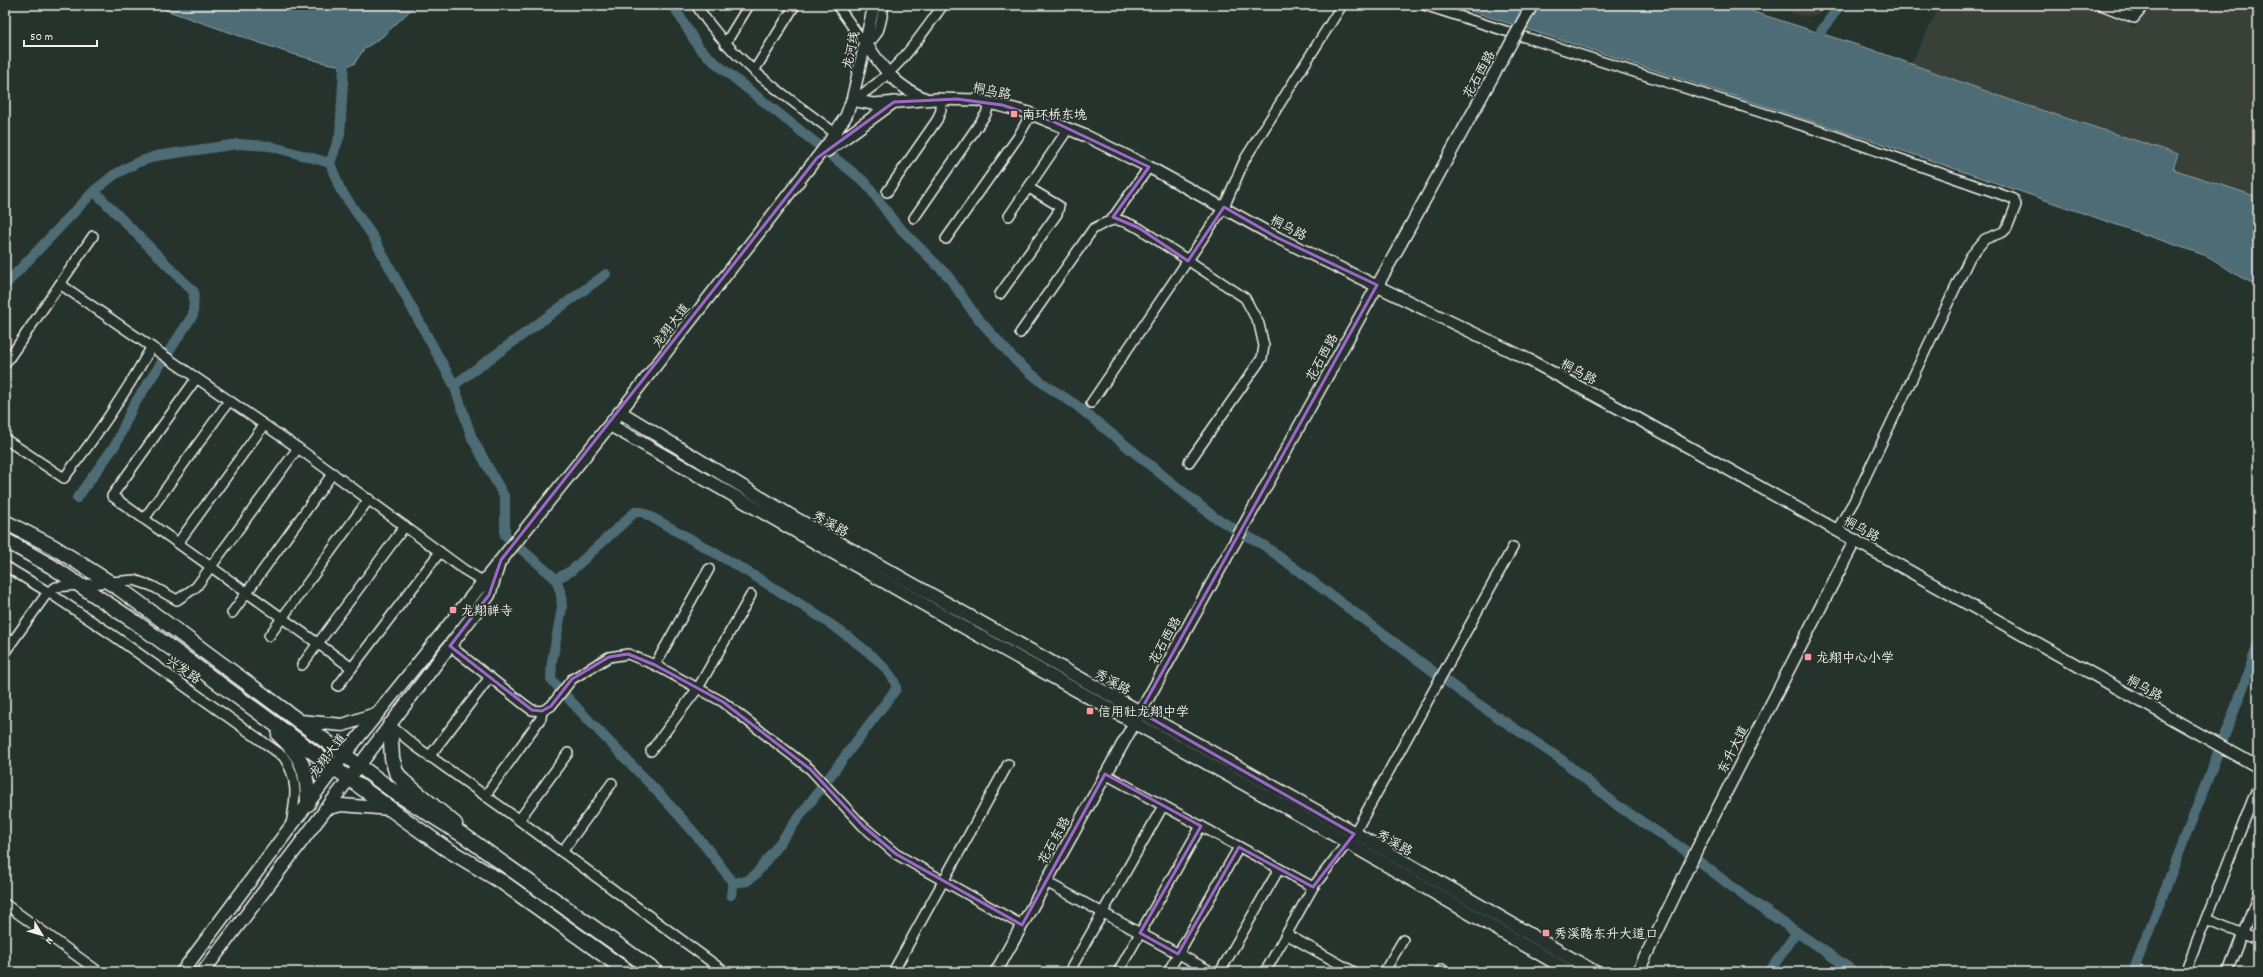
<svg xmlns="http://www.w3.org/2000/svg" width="2263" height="977" viewBox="0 0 2263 977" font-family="Dekko,'LXGW WenKai TC',sans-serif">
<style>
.built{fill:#393f37}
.water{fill:#4e6c75;stroke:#90a1a3}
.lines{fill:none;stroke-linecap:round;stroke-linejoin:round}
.canal{stroke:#4e6c75;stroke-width:10}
.minor-casing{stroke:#f4f1e8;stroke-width:12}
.tertiary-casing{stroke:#f4f1e8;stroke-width:14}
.secondary-casing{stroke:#f4f1e8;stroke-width:15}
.primary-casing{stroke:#f4f1e8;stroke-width:17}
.minor{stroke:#26332d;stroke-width:9}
.tertiary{stroke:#26332d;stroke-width:11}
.secondary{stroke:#26332d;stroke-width:12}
.primary{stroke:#26332d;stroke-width:14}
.tertiary-bridge-casing{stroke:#f4f1e8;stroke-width:14;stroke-linecap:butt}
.tertiary-bridge{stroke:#26332d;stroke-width:11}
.marked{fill:none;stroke:#9f67cb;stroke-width:3;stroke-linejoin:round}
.poi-dot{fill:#ff9aa2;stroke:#26332d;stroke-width:1.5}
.labels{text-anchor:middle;stroke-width:3.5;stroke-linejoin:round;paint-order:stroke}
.street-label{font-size:13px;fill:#f4f1e8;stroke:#26332d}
.poi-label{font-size:13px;fill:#f4f1e8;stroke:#26332d;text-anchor:start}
</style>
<rect width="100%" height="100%" fill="#26332d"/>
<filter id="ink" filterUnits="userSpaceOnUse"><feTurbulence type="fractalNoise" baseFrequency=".025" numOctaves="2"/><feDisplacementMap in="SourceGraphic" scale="8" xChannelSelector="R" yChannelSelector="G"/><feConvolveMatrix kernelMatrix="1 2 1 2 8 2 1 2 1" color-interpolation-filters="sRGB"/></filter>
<g filter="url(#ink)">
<!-- built -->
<g class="built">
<polygon points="1771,5 1825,5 1817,15 1804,17"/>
<polygon points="1940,5 2091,5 2118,16 2134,27 2151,5 2258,5 2258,197 2173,169 2178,154 2016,102 1911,64"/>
</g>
<!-- water -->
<g class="water">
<polygon points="151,5 416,5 383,36 364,49 354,64 344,66 325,63 286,52"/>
<path d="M1452,5H1732L1873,50L2016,102L2178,154L2173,169L2258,197V285C2239,279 2224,265 2207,256L1883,144Z"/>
</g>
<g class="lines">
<!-- canal -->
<g class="canal">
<polyline points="673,5 699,48 719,66 866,183 895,223 948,276 975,315 1016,361 1044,384 1076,405 1214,517 1265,546 1469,698 1562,760 1618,806 1683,849 1744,896 1855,972"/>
<polyline points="1812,44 1840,5"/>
<path d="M341,54L344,66L340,135L330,163L340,189L372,235L454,385L472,438L505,498V535L556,579L561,594L562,608L552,661L551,679C611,748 681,808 733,883L731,895"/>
<polyline points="5,285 94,191 114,175 136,163 156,156 238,144 270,146 330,163"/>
<polyline points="454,385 606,274"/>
<polyline points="77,498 116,444 133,406 193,315 194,292 94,191"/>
<path d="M556,579L571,571L635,512H642C681,534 899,651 896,689L756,874L747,881L733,883"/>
<polyline points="1769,972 1797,932"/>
<polyline points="2133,972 2243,688 2258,643"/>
</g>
<defs>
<g id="minor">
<path d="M696,5C731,60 784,95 835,133"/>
<path d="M837,5L861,39L866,43C881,37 881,19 884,5"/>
<polyline points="1424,5 1835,136 2014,199 2016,205 2007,228 2003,232 1985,239 1970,257 1854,501 1837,530"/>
<polyline points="2101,5 2134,18 2145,5"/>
<polyline points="725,44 749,5"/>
<polyline points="754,71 795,5"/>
<path d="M852,100C893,78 917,41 943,5"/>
<polyline points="887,192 937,120 941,110 941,99"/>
<polyline points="1009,216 1068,129"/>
<polyline points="914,218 986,114 990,102"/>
<polyline points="1112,219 1149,167"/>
<polyline points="946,239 1018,137 1031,114"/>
<polyline points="60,284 298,448 463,569 489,585"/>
<polyline points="1000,294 1057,214 1059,206 1029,188"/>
<path d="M1020,333L1093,229C1116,216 1116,218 1139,228L1245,298L1259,324L1264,346L1262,358L1189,462"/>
<polyline points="5,364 93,236"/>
<polyline points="196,379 112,496 352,668"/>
<polyline points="1091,403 1224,207 1245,159 1342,5"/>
<path d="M5,439L64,478C97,436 125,394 151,348"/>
<polyline points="144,519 229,401"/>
<polyline points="178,543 264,425"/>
<path d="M5,566L48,592L114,636L283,756C299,778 296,799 291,824"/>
<polyline points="232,613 333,473"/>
<polyline points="269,636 369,499"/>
<polyline points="450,646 525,705 532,710 542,711 551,706 572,679 609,657 628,654 655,665 723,702 810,769 863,826 896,854 1022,925"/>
<polyline points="5,652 48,592 56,587 134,580 152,586 177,600 196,587 298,448"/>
<polyline points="302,665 405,526"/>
<polyline points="655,665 709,569"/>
<polyline points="338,686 440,552"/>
<polyline points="390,725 414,745 508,812 725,972"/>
<polyline points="651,751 698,688 751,595"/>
<polyline points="429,757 490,677"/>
<polyline points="1105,774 1313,887"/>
<polyline points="485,796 541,718 542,711"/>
<polyline points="519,820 568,753"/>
<polyline points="562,852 612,783"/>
<polyline points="1046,882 1212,972"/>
<polyline points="5,904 99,972"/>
<polyline points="2206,919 2258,940"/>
<polyline points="1286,934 1354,972"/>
<polyline points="893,972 1008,764"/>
<polyline points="1069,972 1163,806"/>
<polyline points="1118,972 1201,826"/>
<polyline points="1168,972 1239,847"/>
<polyline points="1220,972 1279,869"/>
<polyline points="1265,972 1313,887 1354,834 1513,547"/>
<polyline points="1384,972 1403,940"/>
<polyline points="1440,972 1442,969"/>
<polyline points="2185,972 2258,786"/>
<polyline points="2228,972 2258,894"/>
</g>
<g id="tertiary">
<path d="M866,43C883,69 896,87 926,99"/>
<polyline points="852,100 873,104 936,99 977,100 1026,112 1086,136 1149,167 1278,238 1529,360 1635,417 2258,767"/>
<polyline points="827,151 894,102"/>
<polyline points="620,412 829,142 846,116 852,100 874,5"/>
<polyline points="996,972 1401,243"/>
<polyline points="1638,972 1697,849 1855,540"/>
</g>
<g id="secondary">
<polyline points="610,425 960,625 1312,822 1571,972"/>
<polyline points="300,721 343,725 375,714"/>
<polyline points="325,809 342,805 390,809"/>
<polyline points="182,972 345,754 620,412 793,517 1313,809 1595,972"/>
<polyline points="203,972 445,652 489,595 498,566"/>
</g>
<g id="primary">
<polyline points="5,522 52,546 120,589 396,793 466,837 656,972"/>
<polyline points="5,540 51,566 138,624 407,821 445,848 502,882 628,972"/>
<polyline points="390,725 392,758 396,772 403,781 455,824"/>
<path d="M279,735C303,756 308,773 308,804"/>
</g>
</defs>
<!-- minor casing -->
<use href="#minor" class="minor-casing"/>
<!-- tertiary casing -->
<use href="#tertiary" class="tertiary-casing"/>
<!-- secondary casing -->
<use href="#secondary" class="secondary-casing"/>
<!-- primary casing -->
<use href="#primary" class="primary-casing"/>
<!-- minor -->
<use href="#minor" class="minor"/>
<!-- tertiary -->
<use href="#tertiary" class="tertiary"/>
<!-- secondary -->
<use href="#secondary" class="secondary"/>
<!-- primary -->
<use href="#primary" class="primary"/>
<defs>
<polyline id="tertiary-bridge" points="1401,243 1532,5"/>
</defs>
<!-- tertiary-bridge casing -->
<use href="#tertiary-bridge" class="tertiary-bridge-casing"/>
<!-- tertiary-bridge -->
<use href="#tertiary-bridge" class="tertiary-bridge"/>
</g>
</g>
<!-- marked area -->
<path class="marked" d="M957,99L1002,105L1052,121L1149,167L1113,217L1139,228L1188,261L1224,207L1278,238L1377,285L1140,712L1354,834L1313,887L1239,847L1178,954L1140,933L1201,826L1105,774L1022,925L896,854L863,826L810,769L723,702L655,665L628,654L609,657L572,679L551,706L542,711L532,710L450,646L489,595L501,560L817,158L894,102Z"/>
<!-- markers -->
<g class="poi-dot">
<rect x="1010" y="110" width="8" height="8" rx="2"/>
<rect x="449" y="606" width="8" height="8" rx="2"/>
<rect x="1804" y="653" width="8" height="8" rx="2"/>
<rect x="1086" y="707" width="8" height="8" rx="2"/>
<rect x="1542" y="929" width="8" height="8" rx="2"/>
</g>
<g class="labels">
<!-- street labels -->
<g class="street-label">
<text transform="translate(850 50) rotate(-78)" y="5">龙河线</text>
<text transform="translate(1478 74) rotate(-61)" y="5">花石西路</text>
<text transform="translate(992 90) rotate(11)" y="5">桐乌路</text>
<text transform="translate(1289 227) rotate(27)" y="5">桐乌路</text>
<text transform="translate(670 325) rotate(-52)" y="5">龙翔大道</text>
<text transform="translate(1321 357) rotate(-61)" y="5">花石西路</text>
<text transform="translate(1579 371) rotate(28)" y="5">桐乌路</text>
<text transform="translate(831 523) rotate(30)" y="5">秀溪路</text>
<text transform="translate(1862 528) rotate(29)" y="5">桐乌路</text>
<text transform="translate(1164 640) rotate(-61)" y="5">花石西路</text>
<text transform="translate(184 669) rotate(35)" y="5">兴发路</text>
<text transform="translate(1113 681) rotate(29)" y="5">秀溪路</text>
<text transform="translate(2145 687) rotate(29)" y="5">桐乌路</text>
<text transform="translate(1732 749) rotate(-63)" y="5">东升大道</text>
<text transform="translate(327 755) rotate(-53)" y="5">龙翔大道</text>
<text transform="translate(1053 840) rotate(-61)" y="5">花石东路</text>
<text transform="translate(1395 842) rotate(30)" y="5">秀溪路</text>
</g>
<!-- poi labels -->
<g class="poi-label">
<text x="1022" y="119">南环桥东堍</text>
<text x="461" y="615">龙翔禅寺</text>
<text x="1816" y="662">龙翔中心小学</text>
<text x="1098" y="716">信用社龙翔中学</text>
<text x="1554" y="938">秀溪路东升大道口</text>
</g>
</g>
<!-- margin -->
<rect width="2263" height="977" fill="none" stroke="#26332d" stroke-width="20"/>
<rect x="10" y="10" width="2243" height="957" fill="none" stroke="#f4f1e8" stroke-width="1.5" filter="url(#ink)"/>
<!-- north arrow -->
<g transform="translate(42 935) rotate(128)" stroke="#26332d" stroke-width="3" paint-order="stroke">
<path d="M0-3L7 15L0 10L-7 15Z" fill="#f4f1e8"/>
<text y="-6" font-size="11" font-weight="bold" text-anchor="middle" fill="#f4f1e8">N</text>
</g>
<!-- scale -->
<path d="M24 40v6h73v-6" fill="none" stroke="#f4f1e8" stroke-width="2"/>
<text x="30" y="40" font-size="12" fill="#f4f1e8" stroke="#26332d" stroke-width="3" paint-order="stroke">50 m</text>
</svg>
